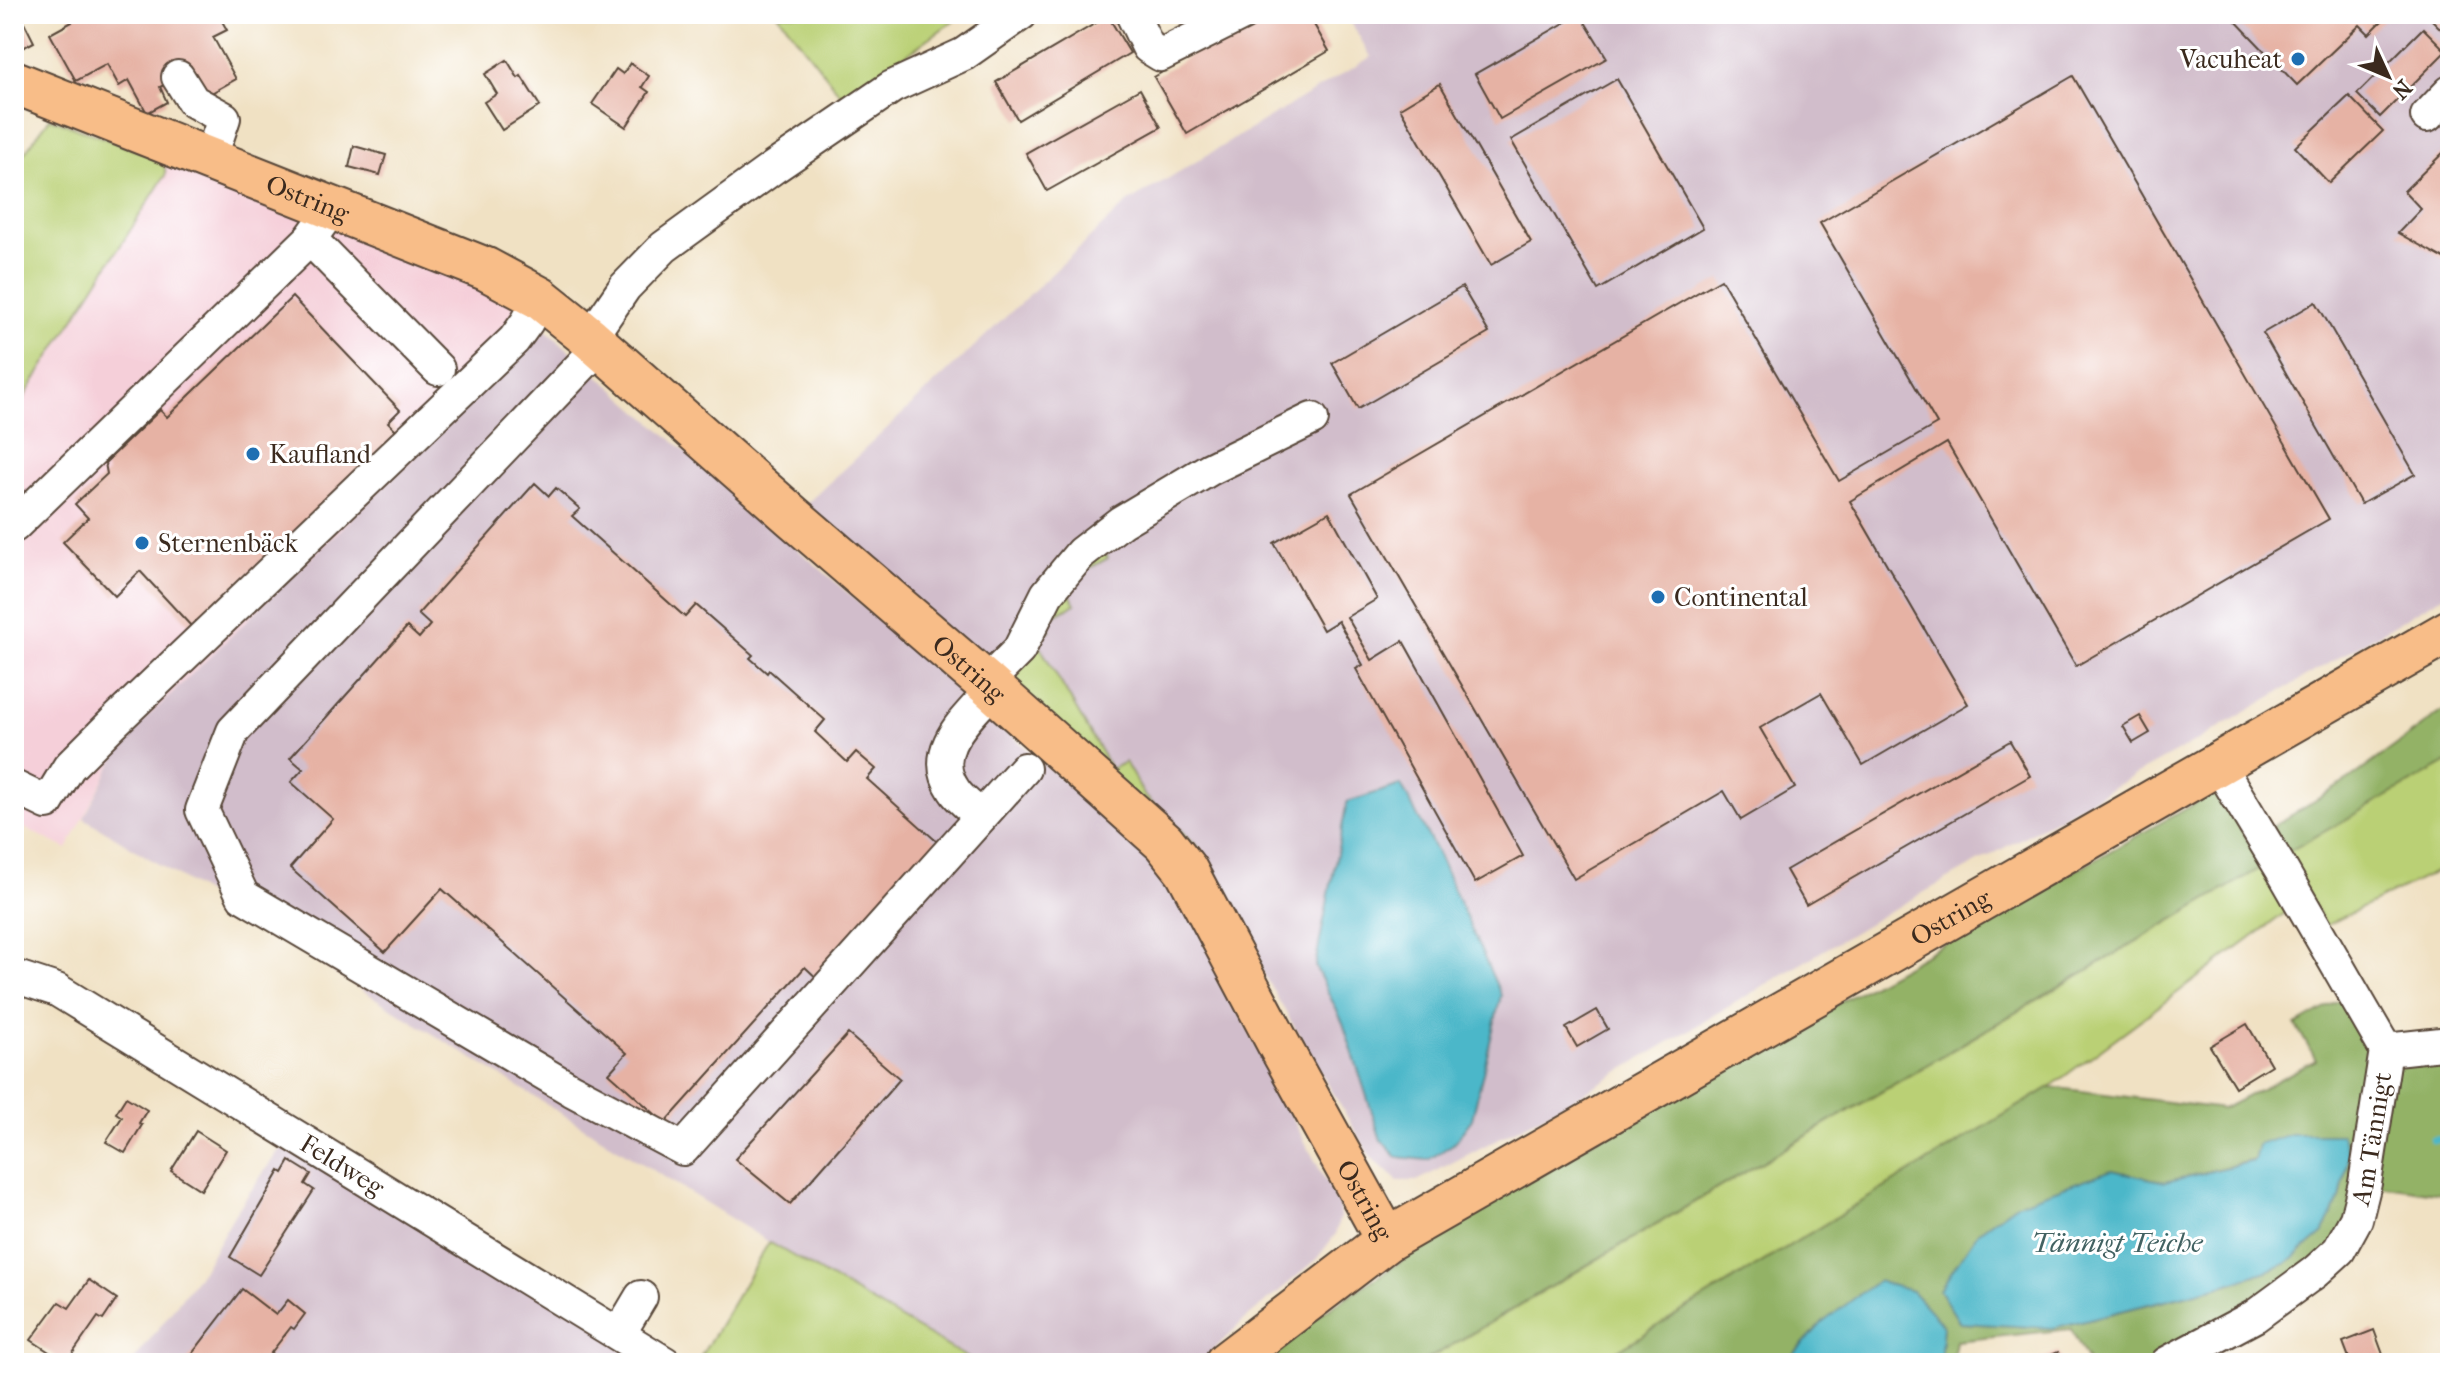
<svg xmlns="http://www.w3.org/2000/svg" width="2464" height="1377" viewBox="0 0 2464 1377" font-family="'IM FELL French Canon',serif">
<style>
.built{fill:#f5cfd9}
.industrial{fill:#d1bdcb}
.green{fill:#bad075;stroke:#7a7d4a;stroke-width:2}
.forest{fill:#93b266;stroke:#676e42;stroke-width:2;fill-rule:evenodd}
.water{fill:#4cb7c9;stroke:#447074;stroke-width:2}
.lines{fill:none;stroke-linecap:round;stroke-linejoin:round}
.stream{stroke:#4cb7c9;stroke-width:7}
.building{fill:#e6b2a4}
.minor-casing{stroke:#564537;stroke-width:36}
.major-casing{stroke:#564537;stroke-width:46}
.minor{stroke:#fff;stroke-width:32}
.major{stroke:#f8bd88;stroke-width:42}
.poi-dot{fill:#1f6fb2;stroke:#fff;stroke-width:3}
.labels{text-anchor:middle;stroke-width:6;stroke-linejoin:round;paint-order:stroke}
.poi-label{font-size:26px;fill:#3b2a1e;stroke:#fff;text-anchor:start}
.street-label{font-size:26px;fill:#3b2a1e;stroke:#fff}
.water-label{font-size:28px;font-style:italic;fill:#426262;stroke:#fff}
</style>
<rect width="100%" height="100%" fill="#fff"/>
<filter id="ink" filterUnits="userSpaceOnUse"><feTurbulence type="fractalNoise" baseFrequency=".0125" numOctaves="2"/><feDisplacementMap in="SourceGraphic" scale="16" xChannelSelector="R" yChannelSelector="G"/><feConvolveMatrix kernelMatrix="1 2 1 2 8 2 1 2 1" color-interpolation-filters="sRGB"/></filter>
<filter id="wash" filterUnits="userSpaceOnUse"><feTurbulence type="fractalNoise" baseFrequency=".006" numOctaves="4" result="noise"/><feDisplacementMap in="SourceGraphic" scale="32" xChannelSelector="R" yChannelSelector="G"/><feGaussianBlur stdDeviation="1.8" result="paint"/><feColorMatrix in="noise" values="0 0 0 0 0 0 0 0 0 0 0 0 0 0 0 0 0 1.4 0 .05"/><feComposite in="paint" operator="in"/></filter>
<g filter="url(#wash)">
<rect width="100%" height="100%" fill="#f0e1c3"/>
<!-- built -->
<polygon class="built" points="161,156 511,302 546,330 125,739 67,849 14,823 14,407"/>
<!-- industrial -->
<g class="industrial">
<polygon points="1346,14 2450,14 2450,592 2193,743 1876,919 1565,1104 1417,1181 1398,1181 1372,1158 1363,1144 1197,861 802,508 1127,203 1371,57"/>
<polygon points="546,330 1144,851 1184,897 1277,1089 1339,1206 1340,1217 1335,1235 1315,1261 1241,1323 1200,1363 976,1363 769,1242 84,818 125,739"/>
<polygon points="291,1133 662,1363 132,1363 202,1271 234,1215"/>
</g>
<!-- green -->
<g class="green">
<polygon points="778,14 963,14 844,99"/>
<polygon points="50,118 163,160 166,174 14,413 14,167"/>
<polygon points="1114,534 1119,543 1105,552 1108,558 1064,582 1075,604 1045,620 1050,630 1035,638 1111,769 1125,762 1144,795 1200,849 1208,864 1201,868 1175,835 1018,691 1013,674 1014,666 1054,592 1089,551"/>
<polygon points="2450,761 2450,865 2325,926 2286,853"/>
<polygon points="2264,866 2289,910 2050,1087 1597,1363 1422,1363"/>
<polygon points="769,1242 976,1363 702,1363 698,1361"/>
</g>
<!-- forest -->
<g class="forest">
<polygon points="2450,706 2450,761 2286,853 2272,827 2350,779"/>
<polygon points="2217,791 2264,866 1421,1363 1258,1363 1313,1319 1541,1170"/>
<path d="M2345,997L2386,1050L2450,1044V1117L2445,1138L2450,1140V1195L2365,1183L2339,1250L2167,1363H2089L2071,1329L1956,1341L1952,1363H1940L1943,1324L1822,1323L1786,1363H1597L2050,1087L2223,1109L2316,1060L2296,1025ZM2349,1153L2340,1199L2286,1264L2230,1284L2053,1328L1960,1323L1940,1290L1979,1231L2112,1170L2165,1182L2254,1160Z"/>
</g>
<!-- water -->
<g class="water">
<polygon points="1401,785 1437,853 1501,995 1472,1119 1453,1144 1428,1160 1397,1157 1381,1140 1343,1023 1315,966 1347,802"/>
<polygon points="2290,1134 2341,1134 2349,1153 2340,1199 2323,1233 2286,1264 2229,1284 2053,1328 1960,1323 1939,1290 1979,1231 2018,1203 2112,1170 2165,1182 2254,1161 2258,1145"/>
<polygon points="1877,1281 1912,1291 1943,1325 1940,1363 1786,1363 1822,1323"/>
</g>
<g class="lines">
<!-- stream -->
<polyline class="stream" points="2433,1140 2447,1139"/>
</g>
<g id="blocks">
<!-- building -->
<g class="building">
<polygon points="14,14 20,14 34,42 17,51 14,45"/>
<polygon points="68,14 218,14 227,30 213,37 236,79 206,96 192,70 160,87 167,102 147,113 129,80 119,86 107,64 76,81 50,34 72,22"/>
<polygon points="1262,14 1308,14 1329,51 1187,134 1154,77"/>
<polygon points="1580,14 1607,58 1500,119 1475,74"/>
<polygon points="2229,14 2389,14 2369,34 2360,25 2297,85"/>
<polygon points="2434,14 2450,14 2450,22 2442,30 2430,18"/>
<polygon points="1108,16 1130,53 1018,120 996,82"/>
<polygon points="2423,28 2446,51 2380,117 2357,94"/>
<polygon points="507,60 518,78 521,76 540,106 502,130 484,102 497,94 485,74"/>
<polygon points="630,63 649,76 642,87 649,92 626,127 592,104 616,69 623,74"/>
<polygon points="2073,76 2329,519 2076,666 1947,443 1850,501 1968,704 1863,765 1821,693 1760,728 1795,788 1741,820 1724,791 1574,879 1351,494 1721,279 1839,481 1937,424 1820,223"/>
<polygon points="1617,79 1703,228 1598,290 1511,140"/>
<polygon points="1440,84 1531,242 1491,265 1400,108"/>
<polygon points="1140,89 1161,127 1047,191 1026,153"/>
<polygon points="2349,96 2383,131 2329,183 2295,147"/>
<polygon points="354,146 386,155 380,175 349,167"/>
<polygon points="2450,146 2450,262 2398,233 2421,209 2404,191"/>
<polygon points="1462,287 1489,333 1358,409 1332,363"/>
<polygon points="292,297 400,410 388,422 399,433 192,627 140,571 115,596 63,542 88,518 75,504 107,474 105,463 160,410 167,417"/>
<polygon points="2316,302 2415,474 2361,504 2263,333"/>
<polygon points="535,483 549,496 556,488 580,509 572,516 685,617 696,605 753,655 750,658 767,673 769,670 825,720 815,732 847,762 856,752 876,769 867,779 943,847 822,983 805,967 665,1123 609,1073 627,1053 442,889 385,952 290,868 333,819 291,782 303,769 290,758 407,627 419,638 430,625 418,614"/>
<polygon points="1329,512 1377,599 1347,617 1372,660 1403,641 1523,856 1475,883 1356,669 1363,665 1338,621 1323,630 1274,543"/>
<polygon points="2140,716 2150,733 2133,743 2123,726"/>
<polygon points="2010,741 2030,776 1806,905 1786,870"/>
<polygon points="1597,1010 1608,1029 1577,1047 1566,1028"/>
<polygon points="2247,1024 2271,1065 2235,1087 2210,1046"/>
<polygon points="848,1034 900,1079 790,1204 735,1159"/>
<polygon points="126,1097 147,1110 139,1123 142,1125 125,1153 106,1142 122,1117 116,1113"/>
<polygon points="196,1131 226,1150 201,1190 171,1171"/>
<polygon points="290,1161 311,1174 305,1184 314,1190 259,1275 230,1257 280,1171 283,1173"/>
<polygon points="89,1280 117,1299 103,1320 98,1317 66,1363 31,1340 59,1302 69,1308"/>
<polygon points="242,1289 276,1315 288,1300 305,1314 294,1329 291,1327 263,1363 185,1363"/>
<polygon points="2374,1330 2385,1360 2376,1363 2351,1363 2343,1342"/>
<polygon points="2058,1352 2063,1363 2033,1363"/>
</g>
</g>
</g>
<g filter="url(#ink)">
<use href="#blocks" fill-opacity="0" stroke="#564537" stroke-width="2"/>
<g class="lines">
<defs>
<g id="minor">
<polyline points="1132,14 1148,47 1161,55 1243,14"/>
<polyline points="178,77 193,101 224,118 210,160"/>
<polyline points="2427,116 2450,92"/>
<polyline points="310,239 438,369"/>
<polyline points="590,338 625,287 664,247 773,168 892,87 964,54 1021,14"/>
<polyline points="600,346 233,731 202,810 243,896 572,1090 683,1149 1024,769"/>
<polyline points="14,526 310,239 323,221 328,206"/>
<polyline points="986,683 1019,650 1047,594 1081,553 1121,522 1210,469 1312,419"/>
<polyline points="14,787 47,803 69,767 111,725 514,340 527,322 540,298"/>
<path d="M981,816C972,808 960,800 954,790C927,750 968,718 993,689"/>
<path id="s1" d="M14,976L57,990L665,1363"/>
<polyline points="2386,1050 2450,1043"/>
<polyline points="619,1334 641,1297"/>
<path id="s2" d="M2167,1363L2255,1316L2315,1272L2339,1250L2356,1219L2365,1183L2386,1050L2282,870L2218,764"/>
</g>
<g id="major">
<path id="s3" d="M14,82L486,269L540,298L590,338L792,516L986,683L1164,842L1186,870L1279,1045L1387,1240"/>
<path id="s4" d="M1226,1363L1387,1240L2450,631"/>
</g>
</defs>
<!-- minor casing -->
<use href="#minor" class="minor-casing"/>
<!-- major casing -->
<use href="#major" class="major-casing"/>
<!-- minor -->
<use href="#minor" class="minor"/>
<!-- major -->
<use href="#major" class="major"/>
</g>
</g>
<!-- markers -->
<g class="poi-dot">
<circle cx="2298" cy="59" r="8"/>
<circle cx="253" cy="454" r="8"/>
<circle cx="142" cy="543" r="8"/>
<circle cx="1658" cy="597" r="8"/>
</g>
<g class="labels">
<!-- poi labels -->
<g class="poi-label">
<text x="2282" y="68" text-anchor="end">Vacuheat</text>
<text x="269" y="463">Kaufland</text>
<text x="158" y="552">Sternenbäck</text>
<text x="1674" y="606">Continental</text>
</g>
<!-- street labels -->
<g class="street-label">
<text dy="9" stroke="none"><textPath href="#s3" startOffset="316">Ostring</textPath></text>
<text dy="9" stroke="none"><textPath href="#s3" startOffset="1136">Ostring</textPath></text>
<text dy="9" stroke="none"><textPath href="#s4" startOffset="852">Ostring</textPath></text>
<text dy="9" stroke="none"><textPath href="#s2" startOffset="324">Am Tännigt</textPath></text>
<text dy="9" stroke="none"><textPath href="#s1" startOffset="380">Feldweg</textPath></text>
<text dy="9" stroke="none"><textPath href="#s3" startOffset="1808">Ostring</textPath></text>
</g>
<!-- water labels -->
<g class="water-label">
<text x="2117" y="1252">Tännigt Teiche</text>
</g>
</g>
<!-- margin -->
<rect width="2464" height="1377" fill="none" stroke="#fff" stroke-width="48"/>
<!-- north arrow -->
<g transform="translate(2388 76) rotate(134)" stroke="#ffffff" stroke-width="6" paint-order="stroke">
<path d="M0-6L14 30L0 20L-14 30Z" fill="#3b2a1e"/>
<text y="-12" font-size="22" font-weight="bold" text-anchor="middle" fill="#3b2a1e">N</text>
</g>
</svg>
